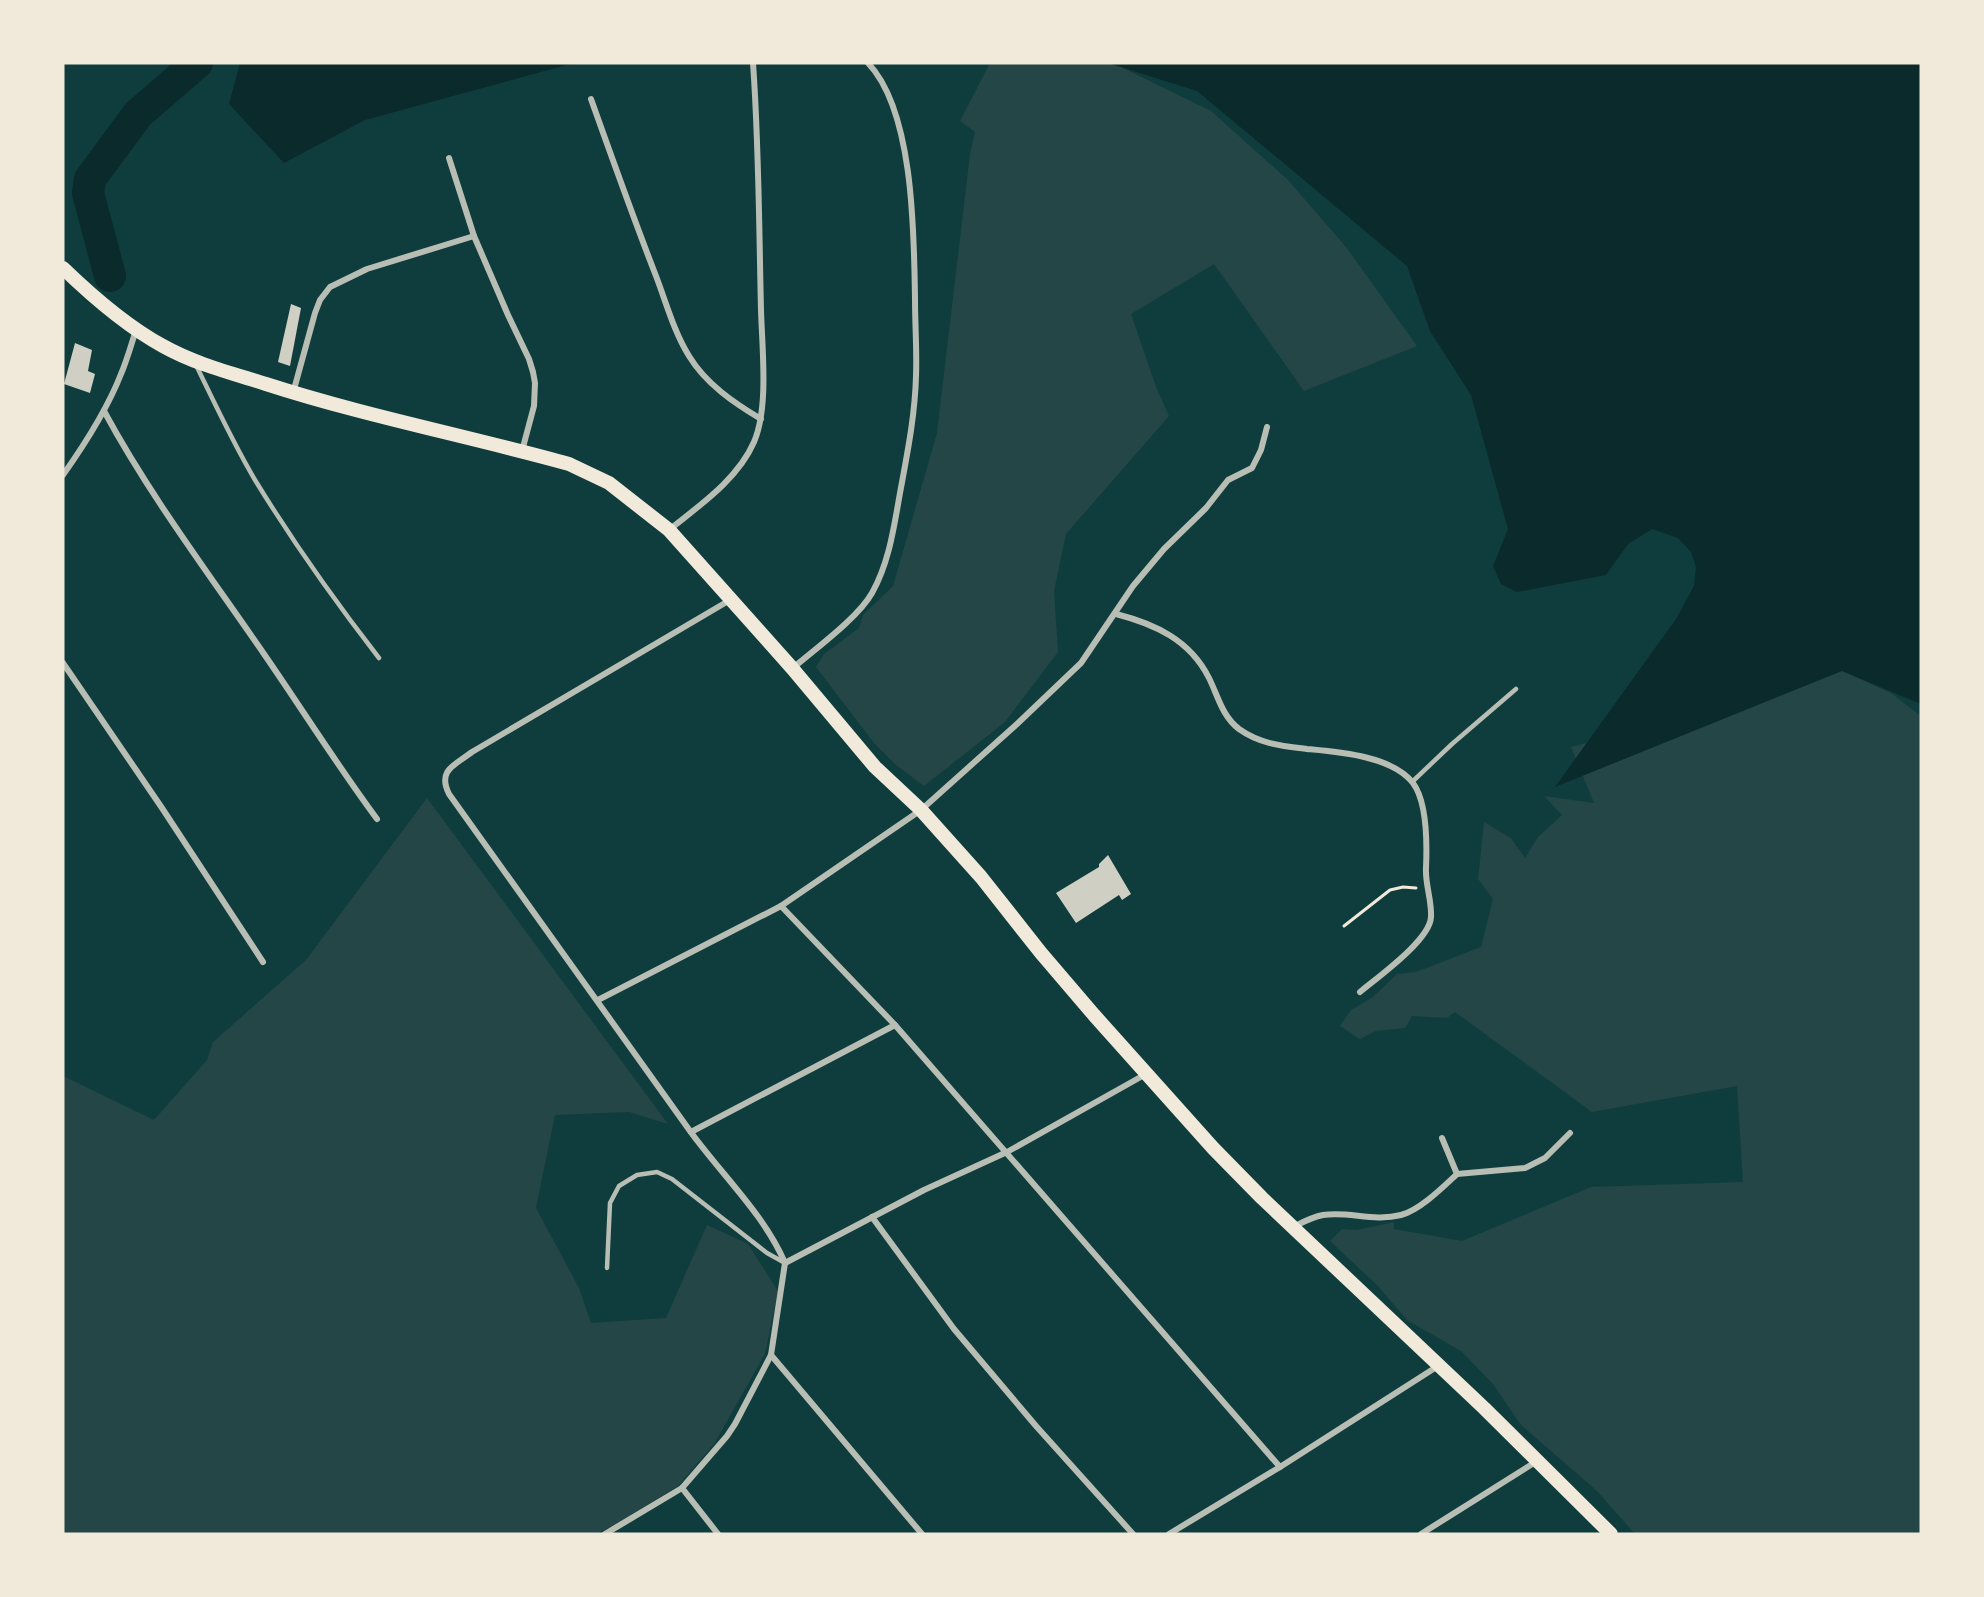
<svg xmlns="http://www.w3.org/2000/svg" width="1984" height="1597" viewBox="0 0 1984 1597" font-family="'Exo 2',sans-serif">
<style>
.green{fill:#244646}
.water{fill:#0a2a2b}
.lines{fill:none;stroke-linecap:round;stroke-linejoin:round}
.river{stroke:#0a2a2b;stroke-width:32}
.building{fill:#cfcfc3}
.path{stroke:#f1e9da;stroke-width:3}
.service{stroke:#b8beb3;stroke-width:4.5}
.minor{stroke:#b8beb3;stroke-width:6}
.primary{stroke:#f1e9da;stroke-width:14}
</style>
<rect width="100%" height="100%" fill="#0f3d3e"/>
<!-- green -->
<g class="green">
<polygon points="990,63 1108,63 1121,67 1211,111 1288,180 1346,247 1417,346 1304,391 1214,264 1131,314 1156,387 1169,416 1066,534 1054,591 1058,652 1005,722 924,786 896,765 874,743 816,667 824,654 859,628 863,615 893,586 937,433 970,154 975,132 960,121"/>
<polygon points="1805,654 1891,693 1921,716 1921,1534 1635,1534 1597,1491 1521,1425 1493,1384 1461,1351 1407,1320 1377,1285 1330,1241 1342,1229 1357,1230 1394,1222 1394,1229 1462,1241 1591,1187 1743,1182 1737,1086 1592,1112 1455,1012 1447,1018 1412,1016 1405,1028 1376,1031 1360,1039 1340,1026 1351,1010 1373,997 1397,974 1416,972 1481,947 1493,899 1478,879 1484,822 1511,838 1525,858 1538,837 1562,815 1544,796 1594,803 1571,747 1619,735"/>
<polygon points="427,798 668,1124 629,1112 555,1115 536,1208 579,1288 591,1323 666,1318 707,1225 748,1244 778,1291 765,1354 714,1444 678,1486 615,1525 596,1534 63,1534 63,1076 154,1120 207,1060 213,1042 306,960"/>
</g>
<!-- water -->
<g class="water">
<polygon points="240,63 574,63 365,120 284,163 229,104"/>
<polygon points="1108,63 1921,63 1921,704 1842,671 1555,787 1676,619 1694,586 1696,567 1691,552 1678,538 1652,529 1628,544 1606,575 1517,592 1501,584 1493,566 1508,529 1471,395 1430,331 1407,266 1197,91"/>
</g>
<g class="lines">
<!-- river -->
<polyline class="river" points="110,276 88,193 90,179 138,114 197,63"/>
</g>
<!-- building -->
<g class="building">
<polygon points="291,304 301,308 290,366 278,362"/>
<polygon points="75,343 92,350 88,371 95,374 90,393 64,384"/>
<polygon points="1108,855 1131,894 1122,900 1119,895 1076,923 1056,893 1099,867 1099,864"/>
</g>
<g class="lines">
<!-- path -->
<polyline class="path" points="1344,926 1390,890 1403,887 1416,888"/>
<!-- service -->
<g class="service">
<path d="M196,365C215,404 233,443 255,480C293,542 334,600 379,658"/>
<polyline points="1412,782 1452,744 1516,689"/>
<polyline points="607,1268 610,1203 619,1186 637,1175 657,1172 672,1179 767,1253 785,1263"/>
</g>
<!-- minor -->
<g class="minor">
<path d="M591,99C612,158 633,217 656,276C666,302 674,332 689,356C706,384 734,403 761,419"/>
<polyline points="449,158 474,236 508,315 529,359 533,372 535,383 534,406 522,451"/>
<polyline points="293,393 315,313 320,300 330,287 367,269 474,236"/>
<path d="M104,411C150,496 209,574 264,654C302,709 337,765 377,819"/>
<path d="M63,475C85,444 107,410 121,374C127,360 131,345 136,330"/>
<path d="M669,530C700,505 738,479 754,442C769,407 762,348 761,310C759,228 759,145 753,63"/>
<path d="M1116,614C1155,624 1190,640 1209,678C1218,696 1222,716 1239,729C1260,744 1282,746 1307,749C1339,752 1392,756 1413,783C1427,802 1427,845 1426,868C1425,884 1432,901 1431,917C1430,940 1378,977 1360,992"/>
<polyline points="63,663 162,808 263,962"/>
<path d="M793,668C815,649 858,618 872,593C889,563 894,527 900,493C907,455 915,416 916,376C917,351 915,325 915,299C914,235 914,111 868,63"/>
<polyline points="781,906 895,1025 1280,1467"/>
<polyline points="598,1000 781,906 921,810 1017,724 1081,663 1133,586 1164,549 1206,508 1228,480 1252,468 1261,450 1267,427"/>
<polyline points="691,1132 895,1025"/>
<polyline points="1457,1174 1525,1168 1545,1158 1570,1133"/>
<polyline points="872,1217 954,1329 1036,1426 1133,1534"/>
<path d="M1293,1227C1303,1222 1312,1217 1323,1215C1349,1211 1373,1222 1401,1215C1420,1210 1443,1187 1457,1174L1442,1138"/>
<polyline points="785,1263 924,1190 1007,1152 1146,1074"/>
<polyline points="771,1355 922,1534"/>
<polyline points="682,1488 718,1534"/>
<path d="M605,1534L682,1488L727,1436L735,1424L771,1355L785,1263C764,1214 721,1174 690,1131C609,1019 530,906 449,794C437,770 455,765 472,752L730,600"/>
<polyline points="1169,1534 1280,1467 1438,1366"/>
<polyline points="1421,1534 1537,1461"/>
</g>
<!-- primary -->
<path class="primary" d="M63,268C93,297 126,326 163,346C195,364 231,373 266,384C365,416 468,436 569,464L609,483L669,530L792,668L875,767L921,810L981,877L1041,953L1094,1015L1213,1148L1262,1198L1484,1408L1611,1534"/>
</g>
<!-- border -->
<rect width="1984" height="1597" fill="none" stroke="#f1e9da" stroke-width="129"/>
</svg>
